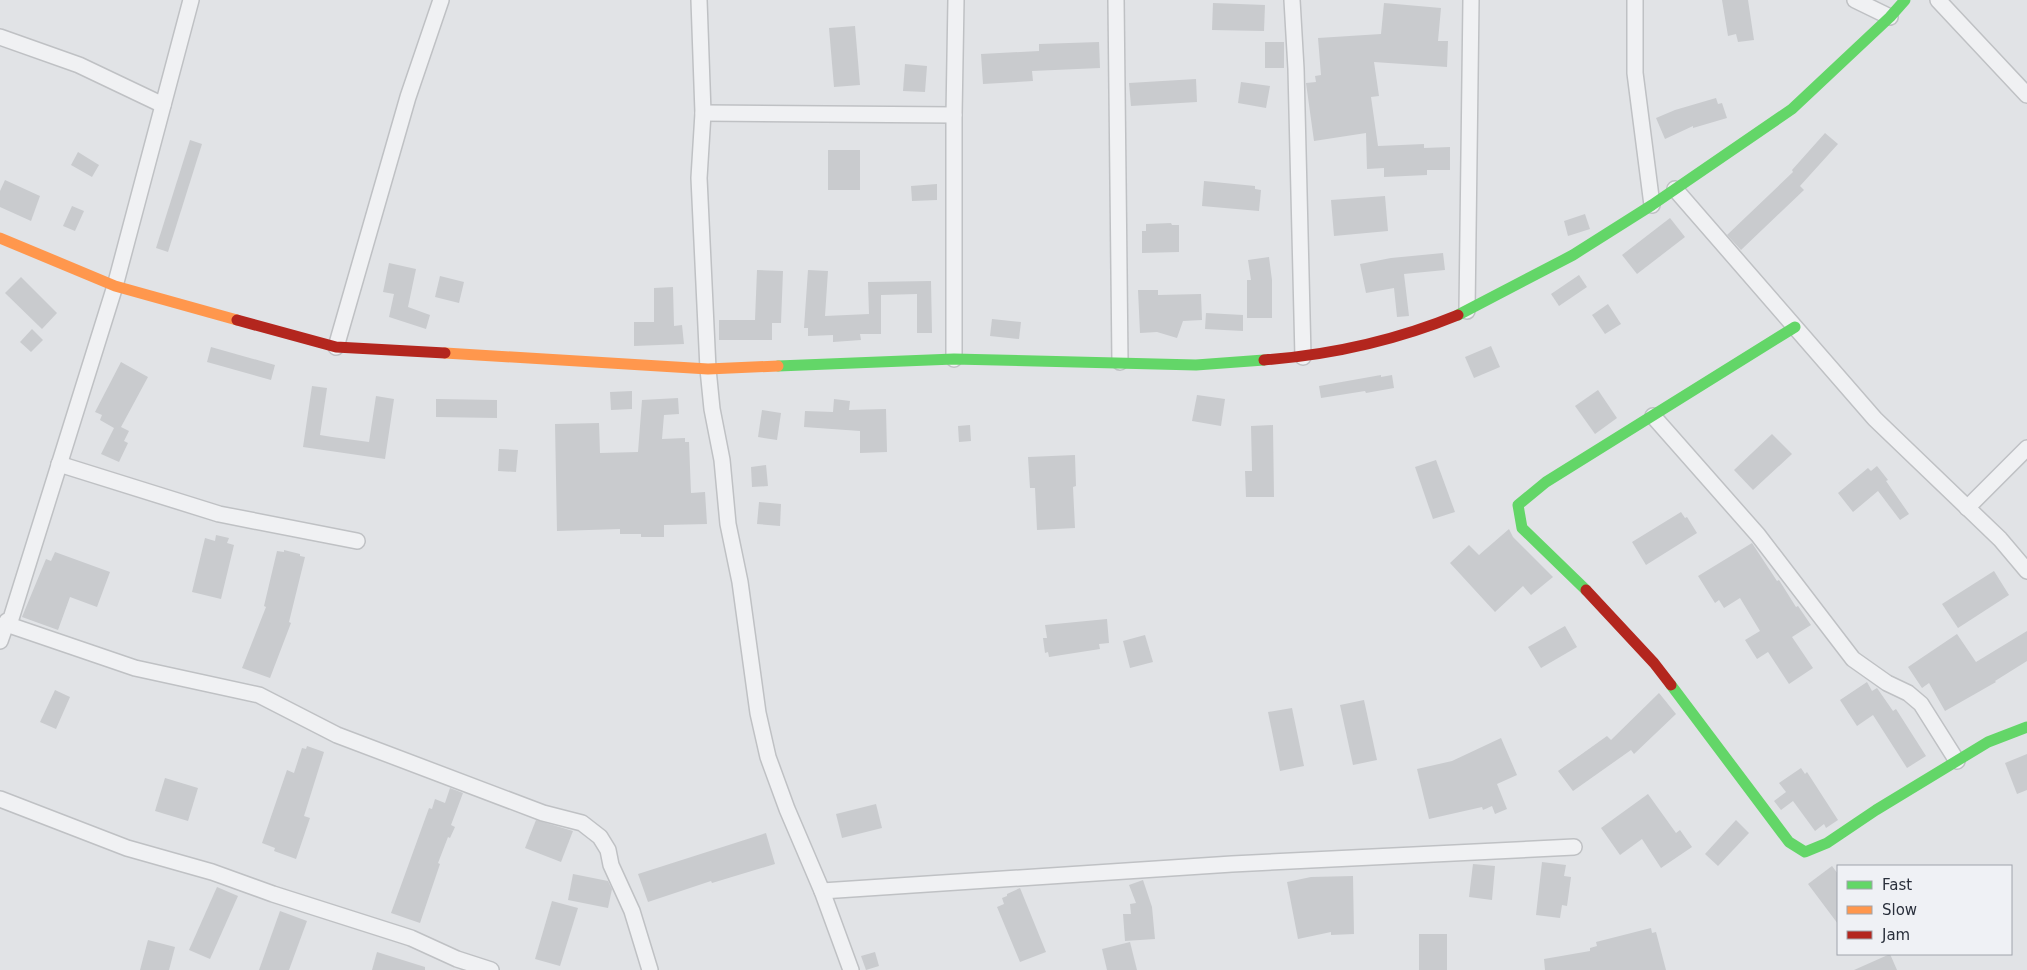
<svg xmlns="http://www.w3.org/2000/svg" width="2027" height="970" viewBox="0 0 2027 970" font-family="'DejaVu Sans',sans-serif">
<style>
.building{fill:#c9cbce}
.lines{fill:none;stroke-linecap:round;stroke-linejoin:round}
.street-casing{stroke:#bfc1c4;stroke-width:18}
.street{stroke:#f0f1f3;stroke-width:15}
.fast{stroke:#63d668;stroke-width:11}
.slow{stroke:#ff974d;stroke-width:11}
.jam{stroke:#b3261e;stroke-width:11}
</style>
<rect width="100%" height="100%" fill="#e1e3e6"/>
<!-- building -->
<g class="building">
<polygon points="1722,0 1748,0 1754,40 1738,42 1736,34 1728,36"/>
<polygon points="1213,3 1265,5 1264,31 1212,30"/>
<polygon points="1384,3 1441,8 1438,41 1448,41 1447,67 1374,62 1379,96 1371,97 1378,146 1424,144 1424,148 1450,147 1450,170 1427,170 1427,175 1384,177 1384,168 1367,169 1366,133 1314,141 1306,83 1316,82 1315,76 1321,75 1318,38 1381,34"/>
<polygon points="855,26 860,85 834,87 829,28"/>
<polygon points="1099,42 1100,68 1032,71 1033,81 983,84 981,54 1039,51 1039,44"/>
<rect x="1265" y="42" width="19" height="26"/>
<polygon points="905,64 927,66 925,92 903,91"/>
<polygon points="1196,79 1197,102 1131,106 1129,83"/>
<polygon points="1241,82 1270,86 1266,108 1238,103"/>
<polygon points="1716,98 1718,104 1722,103 1727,118 1693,128 1693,126 1665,139 1656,118 1675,110"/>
<polygon points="1825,133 1838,144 1800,186 1804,190 1741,250 1727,235 1793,172 1792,170"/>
<polygon points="190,140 202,144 168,252 156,248"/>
<rect x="828" y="150" width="32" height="40"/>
<polygon points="78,152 99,165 92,177 71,165"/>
<polygon points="5,180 40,196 31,221 0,207 0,191"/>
<polygon points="1204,181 1255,186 1255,189 1261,190 1259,211 1202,206"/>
<polygon points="937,184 937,200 912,201 911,186"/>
<polygon points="1385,196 1388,231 1334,236 1331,200"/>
<polygon points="72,206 84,211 75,231 63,226"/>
<polygon points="1585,214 1590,229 1568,236 1564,221"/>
<polygon points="1670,218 1685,237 1637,274 1622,255"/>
<polygon points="1171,223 1172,225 1179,225 1179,252 1142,253 1142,231 1146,231 1146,224"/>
<polygon points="1443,253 1445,270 1404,274 1409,316 1397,317 1394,288 1366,293 1360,264 1391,258"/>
<polygon points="1269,257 1272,280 1272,318 1247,318 1247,280 1251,280 1248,260"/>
<polygon points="389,263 416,269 408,307 430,315 426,329 389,317 394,294 383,292"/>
<polygon points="757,270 783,271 781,323 772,323 772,340 719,340 719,320 755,320"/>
<polygon points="808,270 828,271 825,316 869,314 868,282 931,281 932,333 917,333 917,294 881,295 881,334 860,334 861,340 833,342 833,335 808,336 808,328 804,328"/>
<polygon points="1579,275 1587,287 1559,306 1551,294"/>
<polygon points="440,276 464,282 459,303 435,297"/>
<polygon points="21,277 57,313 42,329 5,293"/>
<polygon points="673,287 674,326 682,325 684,344 634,346 634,322 654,322 654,288"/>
<polygon points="1138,290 1158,290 1158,295 1201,294 1202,320 1183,321 1177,338 1157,332 1140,333"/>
<polygon points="1608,304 1621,324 1605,334 1592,315"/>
<polygon points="1206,313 1243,315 1243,331 1205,329"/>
<polygon points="992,319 1021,322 1019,339 990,336"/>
<polygon points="32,329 43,340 31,352 20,342"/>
<polygon points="1491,346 1500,367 1474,378 1465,357"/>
<polygon points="211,347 275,365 271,380 207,362"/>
<polygon points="121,362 148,377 121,427 129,431 124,441 128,443 119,462 101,454 114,428 100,420 102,415 95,412"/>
<polygon points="1381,375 1381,377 1392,375 1394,388 1366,393 1365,391 1321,398 1319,386"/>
<polygon points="312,386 327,388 320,435 332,437 369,442 376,396 394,399 385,459 303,447"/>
<polygon points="1598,390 1617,418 1595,434 1575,406"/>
<polygon points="632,391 632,409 611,410 610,392"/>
<polygon points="1197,395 1225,399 1221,426 1192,421"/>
<polygon points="678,398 679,414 664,415 662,439 685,438 685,442 689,442 691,493 705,492 707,524 664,525 664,537 641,537 641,534 620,534 620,529 557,531 555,424 599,423 600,453 638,452 642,400"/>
<polygon points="436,399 497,400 497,418 436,417"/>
<polygon points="834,399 850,401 849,410 886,409 887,452 860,453 860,431 804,427 805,411 833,412"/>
<polygon points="762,410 781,413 777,440 758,437"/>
<polygon points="970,425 971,441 959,442 958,426"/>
<polygon points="1273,425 1274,497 1246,497 1245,471 1252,471 1251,426"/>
<polygon points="1772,434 1792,454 1753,490 1734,470"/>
<polygon points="499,449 518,450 516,472 498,471"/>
<polygon points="1075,455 1076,486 1073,487 1075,528 1037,530 1035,488 1030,488 1028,457"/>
<polygon points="1436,460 1455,512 1433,519 1415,467"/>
<polygon points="766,465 768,486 752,487 751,467"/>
<polygon points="1877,466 1888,480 1886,481 1909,514 1900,520 1878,491 1853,512 1838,493 1868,468 1871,471"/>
<polygon points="759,502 781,504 780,526 757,524"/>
<polygon points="1681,512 1685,518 1687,517 1697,533 1646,565 1632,542"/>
<polygon points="1509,529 1513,537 1553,577 1531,595 1523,586 1495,612 1450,563 1469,545 1479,555"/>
<polygon points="216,535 229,538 227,543 234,545 221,599 192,592 205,538 215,541"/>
<polygon points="1752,543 1777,581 1779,580 1796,607 1798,606 1811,625 1792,637 1813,668 1789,684 1768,652 1757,659 1745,640 1760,631 1740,598 1724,608 1719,600 1715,603 1698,576"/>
<polygon points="284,550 300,554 300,556 305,557 289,622 291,623 270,678 242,668 266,607 264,606 277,551 284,552"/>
<polygon points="55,552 110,572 97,607 70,597 58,630 22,617 46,559 51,561"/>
<polygon points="1994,571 2009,595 1958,628 1942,604"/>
<polygon points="1107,619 1109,643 1099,644 1100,649 1049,657 1048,652 1045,653 1043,638 1047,638 1045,625"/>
<polygon points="1565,626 1577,647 1541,668 1528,647"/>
<polygon points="2027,631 2027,661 1995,681 1996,682 1945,711 1929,683 1922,688 1908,667 1957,634 1976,662"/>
<polygon points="1145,635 1153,662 1130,668 1123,641"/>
<polygon points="1867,682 1872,691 1877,688 1893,711 1896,709 1926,756 1907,768 1873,715 1857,726 1840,700"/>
<polygon points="55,690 70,697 56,729 40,722"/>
<polygon points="1659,693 1676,714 1634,754 1631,750 1573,791 1558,771 1607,736 1611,740"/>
<polygon points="1364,700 1377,760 1353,765 1340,705"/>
<polygon points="1292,708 1304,766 1280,771 1268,712"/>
<polygon points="1501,738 1517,775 1497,784 1507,809 1495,814 1492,806 1483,810 1482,807 1429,819 1417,769 1452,761"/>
<polygon points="307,746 324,752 304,816 310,818 296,859 274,851 275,848 262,843 287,770 294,773 302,748 306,749"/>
<polygon points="2027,754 2027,790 2017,794 2005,763"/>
<polygon points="1801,768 1805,774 1807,772 1838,820 1826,828 1824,824 1815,831 1793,801 1781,810 1774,801 1786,792 1779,783"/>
<polygon points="165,778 198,788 188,821 155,811"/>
<polygon points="450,788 463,793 451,825 455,827 450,838 448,837 438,863 440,864 420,923 391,913 429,808 432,809 435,799 445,803"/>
<polygon points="1648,794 1676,833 1680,830 1692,847 1661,868 1642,839 1620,855 1601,828"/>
<polygon points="876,804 882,828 842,838 836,814"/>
<polygon points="536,820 573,831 561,862 525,848"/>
<polygon points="1736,820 1749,833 1718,866 1705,854"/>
<polygon points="766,833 775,864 712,883 711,881 648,902 638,874"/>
<polygon points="1542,862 1566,865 1564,876 1571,877 1567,906 1562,905 1560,918 1536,915"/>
<polygon points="1473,864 1495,866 1492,900 1469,897"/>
<polygon points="1832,866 1838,874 1838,924 1808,884"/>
<polygon points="573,874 608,881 612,889 608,908 568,900"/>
<polygon points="1353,876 1354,934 1331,935 1331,932 1298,939 1287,882 1311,877"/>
<polygon points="1143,880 1152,907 1155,939 1125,941 1123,914 1131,914 1130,904 1136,903 1129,885"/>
<polygon points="217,887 238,896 210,959 189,950"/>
<polygon points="1020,888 1046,952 1020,962 997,907 1004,904 1002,898 1007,896 1007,894"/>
<polygon points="552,901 578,908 560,966 535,959"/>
<polygon points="280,911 307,921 289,970 259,970"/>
<polygon points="1651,928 1652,933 1656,932 1666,970 1545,970 1544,959 1590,951 1590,948 1597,946 1596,942"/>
<rect x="1419" y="934" width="28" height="36"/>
<polygon points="148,940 175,947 169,970 140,970"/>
<polygon points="1130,942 1137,970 1107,970 1102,949"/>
<polygon points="377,952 425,967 425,970 372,970"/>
<polygon points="875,952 879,966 866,970 861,956"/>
<polygon points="1890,954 1897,970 1854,970"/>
</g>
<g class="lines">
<defs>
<g id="street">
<polyline points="699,0 703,113 699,178 708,369 712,409 722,460 728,524 740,582 758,713 768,757 787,809 822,891 851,970"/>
<polyline points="1116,0 1120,362"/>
<polyline points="1292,0 1296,69 1303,357"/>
<polyline points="1635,0 1635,73 1652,205"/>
<polyline points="1855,0 1890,17"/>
<polyline points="1938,0 2027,95"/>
<polyline points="0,37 79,65 163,105"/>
<polyline points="703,113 954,115"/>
<polyline points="1675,189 1875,419 2000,539 2027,571"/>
<polyline points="1467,311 1471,0"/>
<polyline points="336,347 408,97 441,0"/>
<polyline points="954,359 954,115 956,0"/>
<polyline points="1653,416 1758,535 1853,659 1887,683 1908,693 1921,704 1957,761"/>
<polyline points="59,464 219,514 357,541"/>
<polyline points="1967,508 2027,448"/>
<polyline points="9,625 135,668 259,695 337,735 543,813 582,823 600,837 608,850 611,865 632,911 650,970"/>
<polyline points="0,641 7,621 9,625 115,286 191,0"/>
<polyline points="0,799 127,848 212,872 273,894 411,938 457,959 491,970"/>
<polyline points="822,891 1232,864 1574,847"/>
</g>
</defs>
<!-- street casing -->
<use href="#street" class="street-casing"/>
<!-- street -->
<use href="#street" class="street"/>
<!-- fast -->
<g class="fast">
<polyline points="1458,315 1573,255 1652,205 1792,109 1890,17 1905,0"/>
<polyline points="778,366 954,359 1196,365 1264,360"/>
<polyline points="1586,590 1522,528 1518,505 1546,482 1795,327"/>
<polyline points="1671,685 1789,842 1805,852 1827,843 1876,810 1988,742 2027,727"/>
</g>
<!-- slow -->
<g class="slow">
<polyline points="0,238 115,286 237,320"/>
<polyline points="445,353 708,369 778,366"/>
</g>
<!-- jam -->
<g class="jam">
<polyline points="237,320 336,347 445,353"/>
<path d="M1264,360C1330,355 1397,340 1458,315"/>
<polyline points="1586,590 1654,663 1671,685"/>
</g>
</g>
<!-- legend -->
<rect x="1837" y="865" width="175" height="90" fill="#eff1f5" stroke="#a0a4ab"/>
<rect x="1847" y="881" width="25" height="8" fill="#63d668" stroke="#a0a4ab"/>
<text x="1882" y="890" font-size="15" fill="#2a303c">Fast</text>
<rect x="1847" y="906" width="25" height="8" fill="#ff974d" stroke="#a0a4ab"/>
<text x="1882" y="915" font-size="15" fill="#2a303c">Slow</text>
<rect x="1847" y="931" width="25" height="8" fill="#b3261e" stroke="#a0a4ab"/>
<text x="1882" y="940" font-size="15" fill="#2a303c">Jam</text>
</svg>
